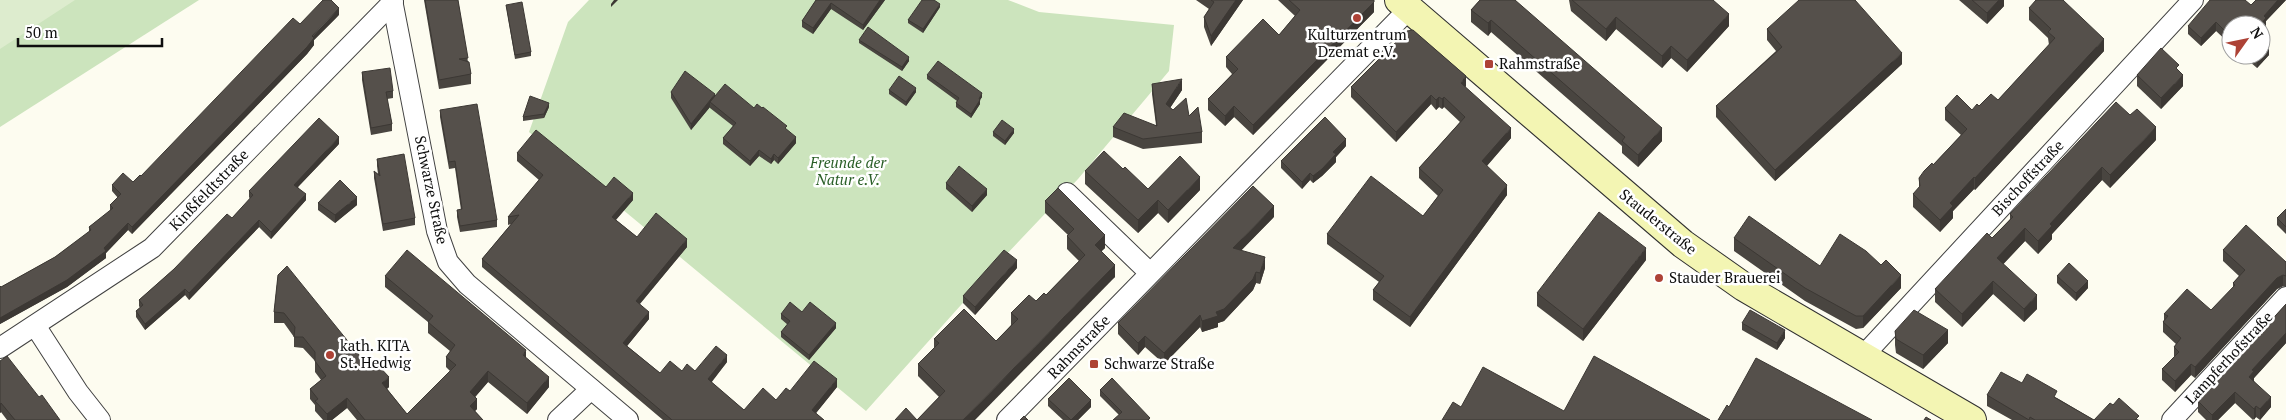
<svg xmlns="http://www.w3.org/2000/svg" width="2286" height="420" viewBox="0 0 2286 420" font-family="'PT Serif',serif">
<style>
.green{fill:#cce4bd}
.pitch{fill:#ddecce}
.lines{fill:none;stroke-linecap:round;stroke-linejoin:round}
.minor-casing{stroke:#414141;stroke-width:22}
.secondary-casing{stroke:#303030;stroke-width:30}
.minor{stroke:#fff;stroke-width:20}
.secondary{stroke:#f3f5b3;stroke-width:28}
.wall{fill:#494540}
.shaded-wall{fill:#3c3834}
.building{fill:#55504b;stroke:#3c3834}
.poi-dot{fill:#ad4236;stroke:#fff;stroke-width:2}
.labels{text-anchor:middle;stroke-width:5;stroke-linejoin:round;paint-order:stroke}
.poi-label{font-size:15px;fill:#0e0e0e;stroke:#fff;text-anchor:start}
.park-label{font-size:15px;font-style:italic;fill:#295e26;stroke:#fff}
.street-label{font-size:15px;fill:#0e0e0e;stroke:#fff}
</style>
<rect width="100%" height="100%" fill="#fdfcf0"/>
<!-- green -->
<g class="green">
<polygon points="0,0 199,0 0,127"/>
<polygon points="589,0 1008,0 1039,12 1174,25 1169,71 1078,179 1004,257 866,411 529,132 568,22"/>
</g>
<!-- pitch -->
<polygon class="pitch" points="0,0 75,0 0,49"/>
<g class="lines">
<defs>
<g id="minor">
<polyline points="392,0 437,231 448,262 467,284 628,420"/>
<polyline points="1067,193 1150,273"/>
<polyline points="36,327 78,392 100,420"/>
<polyline points="0,348 152,248 393,2"/>
<polyline points="1863,356 2193,0"/>
<polyline points="558,420 591,389"/>
<polyline points="1007,420 1409,9"/>
<polyline points="2172,420 2286,297"/>
</g>
<polyline id="secondary" points="1399,0 1683,244 1744,287 1972,420"/>
</defs>
<!-- minor casing -->
<use href="#minor" class="minor-casing"/>
<!-- secondary casing -->
<use href="#secondary" class="secondary-casing"/>
<!-- minor -->
<use href="#minor" class="minor"/>
<!-- secondary -->
<use href="#secondary" class="secondary"/>
</g>
<!-- wall -->
<g class="wall">
<polygon points="424,0 458,0 468,62 471,74 471,84 439,89"/>
<polygon points="816,0 885,0 863,30 831,9 813,34 802,27 802,21"/>
<polygon points="1196,0 1243,0 1211,46 1204,27 1204,17 1209,9"/>
<polygon points="1278,0 1374,0 1374,12 1253,135 1234,117 1225,126 1208,110 1208,99 1232,74 1226,67 1226,57 1279,35 1295,16"/>
<polygon points="1480,0 1662,141 1638,167 1622,153 1622,146 1491,32 1488,36 1471,22 1471,10"/>
<polygon points="1569,0 1713,0 1729,26 1687,72 1671,58 1662,68 1616,29 1606,41 1571,11"/>
<polygon points="1959,0 2004,0 2004,6 1987,24"/>
<polygon points="2256,0 2286,0 2266,21 2266,26 2261,32 2261,25 2231,25 2231,45 2216,31 2201,46 2188,34 2188,26 2251,5"/>
<polygon points="506,5 531,52 531,56 515,59"/>
<polygon points="940,7 923,33 908,23 908,20"/>
<polygon points="2029,8 2104,51 1975,190 1974,189 1953,211 1953,218 1940,232 1913,207 1913,194 1919,188 1919,178 1933,165 1961,135 1945,120 1945,108 1972,110 1998,100 2049,45 2048,38 2029,20"/>
<polygon points="339,15 314,40 314,45 307,54 132,234 128,230 106,253 106,258 67,287 0,324 0,286 1,287 55,257 89,232 89,227 110,211 110,205 118,198 112,191 112,185 133,182 141,176"/>
<polygon points="1767,29 1902,64 1775,181 1716,117 1716,106 1776,51 1767,40"/>
<polygon points="859,40 909,61 902,71 859,43"/>
<polygon points="2242,55 2269,55 2257,68"/>
<polygon points="362,72 393,91 393,98 387,99 392,124 392,131 371,135 362,80"/>
<polygon points="927,75 982,97 980,100 980,104 971,118 956,107 956,103 957,101 927,79"/>
<polygon points="2137,75 2183,86 2161,109 2137,86"/>
<polygon points="1152,84 1182,90 1170,108 1173,110 1189,116 1202,132 1202,143 1143,149 1113,137 1113,127 1156,125 1152,94"/>
<polygon points="1466,86 1465,87 1511,138 1487,166 1507,195 1410,327 1373,300 1373,290 1379,282 1327,244 1327,234 1423,216 1438,196 1419,178 1419,168 1460,122 1444,107 1442,109 1439,107 1436,110 1431,104 1396,142 1351,97 1351,87"/>
<polygon points="889,90 916,92 906,106 889,94"/>
<polygon points="671,92 715,97 754,108 787,130 796,143 778,164 774,160 771,164 759,156 750,166 723,144 723,138 733,126 710,108 710,107 691,130 671,98"/>
<polygon points="549,107 544,118 523,121 523,117"/>
<polygon points="440,110 497,220 497,227 460,232 457,217 457,210 461,210 455,168 449,169 440,117"/>
<polygon points="993,132 1014,133 1005,145 993,136"/>
<polygon points="2156,140 2110,188 2102,180 2052,234 2052,239 2038,254 2025,241 2003,264 2037,309 2024,322 1993,294 1962,327 1935,302 1935,289 1992,238 2010,219 2010,214"/>
<polygon points="339,144 298,187 306,200 271,239 259,227 189,300 185,295 145,330 136,317 136,311 140,308 139,306 139,300 232,218 250,199 249,197 249,191"/>
<polygon points="1346,146 1336,157 1336,162 1322,176 1313,183 1310,180 1302,189 1281,168 1281,161"/>
<polygon points="517,153 606,187 633,200 616,220 637,237 687,247 640,304 649,319 627,346 660,373 682,371 695,371 727,362 711,382 744,410 776,400 790,391 837,387 816,413 824,420 663,420 482,267 482,259 511,224 508,225 508,217 539,180 517,161"/>
<polygon points="377,159 415,218 415,225 383,231 374,178 374,171 378,174 377,166"/>
<polygon points="1123,169 1148,189 1200,190 1168,223 1158,213 1138,233 1085,184 1085,171"/>
<polygon points="946,183 987,195 972,212 946,189"/>
<polygon points="1045,201 1105,248 1101,251 1115,277 917,420 939,397 918,376 918,364 934,348 934,339 996,341 1011,325 1011,313 1036,301 1046,295 1079,261 1067,249 1067,236 1068,235 1045,213"/>
<polygon points="318,203 357,205 335,223 318,210"/>
<polygon points="2286,209 2286,234 2277,225 2277,218"/>
<polygon points="1274,217 1241,250 1265,268 1260,284 1256,283 1253,290 1224,321 1218,323 1218,327 1202,332 1200,327 1164,364 1145,347 1138,355 1118,334 1118,323"/>
<polygon points="1734,238 1820,266 1901,288 1863,328 1856,329 1805,301 1734,251"/>
<polygon points="2223,250 2286,262 2286,286 2283,286 2277,289 2195,378 2191,375 2175,392 2162,380 2162,369 2174,357 2174,347 2176,344 2163,332 2163,322 2164,320 2164,314 2211,310 2233,288 2233,283 2239,276 2223,261"/>
<polygon points="1646,260 1583,341 1537,306 1537,293"/>
<polygon points="1017,268 975,315 963,303 963,296"/>
<polygon points="278,275 389,387 387,389 407,414 450,371 446,367 446,357 450,351 428,333 428,322 385,287 385,276 526,358 549,387 527,414 488,382 475,397 477,409 475,411 483,420 357,420 347,408 332,420 323,420 315,411 315,405 310,399 310,389 321,380 315,372 315,361 303,348 294,347 294,337 284,323 274,323 274,312"/>
<polygon points="2057,276 2088,288 2076,301 2057,283"/>
<polygon points="2286,304 2286,343 2254,378 2254,381 2271,407 2260,420 2256,417 2253,420 2235,403 2218,420 2206,420 2198,412 2198,401"/>
<polygon points="802,312 836,328 809,360 781,337 781,332 788,325 781,319 781,314"/>
<polygon points="1742,323 1785,338 1777,350 1742,330"/>
<polygon points="1895,331 1948,343 1923,369 1896,353 1895,345"/>
<polygon points="0,361 39,397 60,420 7,420 1,412 0,413"/>
<polygon points="2022,383 2057,398 2094,420 2113,405 2139,420 2012,420 1987,406 1987,395"/>
<polygon points="1100,390 1150,420 1119,415 1100,396"/>
<polygon points="1048,399 1091,407 1078,420 1063,420 1048,406"/>
</g>
<!-- shaded-wall -->
<g class="shaded-wall">
<polygon points="614,0 618,0 611,7 611,4"/>
<polygon points="880,0 885,0 863,30 863,25"/>
<polygon points="1236,0 1243,0 1211,46 1211,36"/>
<polygon points="1999,0 2004,0 2004,6 1987,24 1987,13"/>
<polygon points="2278,0 2286,0 2266,21 2266,26 2261,32 2261,25 2260,25 2264,16"/>
<polygon points="1374,2 1374,12 1253,135 1253,125"/>
<polygon points="831,3 831,9 813,34 813,28"/>
<polygon points="940,4 940,7 923,33 923,29"/>
<polygon points="339,8 339,15 314,40 314,45 307,54 132,234 132,227"/>
<polygon points="1729,14 1729,26 1687,72 1687,60"/>
<polygon points="1616,17 1616,29 1606,41 1606,29"/>
<polygon points="1491,20 1491,32 1488,36 1488,23"/>
<polygon points="2216,22 2216,31 2201,46 2201,38"/>
<polygon points="2104,39 2104,51 1975,190 1975,178"/>
<polygon points="1671,46 1671,58 1662,68 1662,56"/>
<polygon points="2269,46 2269,55 2257,68 2257,60"/>
<polygon points="1902,53 1902,64 1775,181 1775,170"/>
<polygon points="909,57 909,61 902,71 902,67"/>
<polygon points="2183,75 2183,86 2161,109 2161,98"/>
<polygon points="1466,76 1466,86 1461,93 1461,83"/>
<polygon points="1182,79 1182,90 1166,114 1166,104"/>
<polygon points="916,88 916,92 906,106 906,102"/>
<polygon points="982,93 982,97 980,100 980,104 971,118 971,114"/>
<polygon points="715,94 715,101 710,102 710,107 691,130 691,124"/>
<polygon points="1431,95 1431,104 1396,142 1396,132"/>
<polygon points="1439,97 1439,107 1436,110 1436,100"/>
<polygon points="1444,97 1444,107 1442,109 1442,99"/>
<polygon points="549,103 549,107 544,118 544,114"/>
<polygon points="1234,106 1234,117 1225,126 1225,116"/>
<polygon points="2156,127 2156,140 2110,188 2110,175"/>
<polygon points="1511,128 1511,138 1482,171 1482,161"/>
<polygon points="1662,128 1662,141 1638,167 1638,155"/>
<polygon points="1014,129 1014,133 1005,145 1005,141"/>
<polygon points="339,137 339,144 294,191 294,185"/>
<polygon points="796,137 796,143 778,164 778,158"/>
<polygon points="1346,139 1346,146 1336,157 1336,162 1322,176 1313,183 1313,176 1333,152"/>
<polygon points="759,150 759,156 750,166 750,161"/>
<polygon points="774,154 774,160 771,164 771,159"/>
<polygon points="2102,167 2102,180 2052,234 2052,239 2038,254 2038,241 2050,224"/>
<polygon points="1310,173 1310,180 1302,189 1302,182"/>
<polygon points="1200,177 1200,190 1168,223 1168,210"/>
<polygon points="1974,177 1974,189 1953,211 1953,218 1940,232 1940,220 1950,203"/>
<polygon points="1507,185 1507,195 1410,327 1410,317"/>
<polygon points="987,189 987,195 972,212 972,206"/>
<polygon points="633,193 633,200 612,224 612,217"/>
<polygon points="306,194 306,200 271,239 271,232"/>
<polygon points="357,197 357,205 335,223 335,215"/>
<polygon points="1158,200 1158,213 1138,233 1138,220"/>
<polygon points="1274,206 1274,217 1233,259 1233,248"/>
<polygon points="259,220 259,227 189,300 189,293"/>
<polygon points="128,223 128,230 106,253 106,258 67,287 0,324 0,318 104,248"/>
<polygon points="2025,228 2025,241 1997,271 1997,258"/>
<polygon points="1105,235 1105,248 1095,258 1095,245"/>
<polygon points="687,239 687,247 636,308 636,301"/>
<polygon points="1646,248 1646,260 1583,341 1583,329"/>
<polygon points="1265,257 1265,268 1260,284 1260,273"/>
<polygon points="1017,260 1017,268 975,315 975,307"/>
<polygon points="1115,265 1115,277 975,420 963,420"/>
<polygon points="1256,272 1256,283 1253,290 1224,321 1218,323 1218,327 1202,332 1202,321 1216,312"/>
<polygon points="1901,275 1901,288 1863,328 1863,316"/>
<polygon points="2283,275 2283,286 2277,289 2195,378 2195,367 2277,278"/>
<polygon points="1993,281 1993,294 1962,327 1962,314"/>
<polygon points="2088,281 2088,288 2076,301 2076,293"/>
<polygon points="185,289 185,295 145,330 145,324"/>
<polygon points="2037,295 2037,309 2024,322 2024,309"/>
<polygon points="649,312 649,319 623,351 623,343"/>
<polygon points="1200,315 1200,327 1164,364 1164,353"/>
<polygon points="836,323 836,328 809,360 809,355"/>
<polygon points="1785,330 1785,338 1777,350 1777,343"/>
<polygon points="1948,330 1948,343 1923,369 1923,355"/>
<polygon points="2286,333 2286,343 2254,378 2254,382 2249,377 2252,370"/>
<polygon points="1145,336 1145,347 1138,355 1138,343"/>
<polygon points="526,350 526,361 523,355"/>
<polygon points="727,355 727,362 708,387 708,379"/>
<polygon points="2191,364 2191,375 2175,392 2175,381"/>
<polygon points="488,371 488,382 470,403 470,392"/>
<polygon points="389,377 389,387 382,393 382,383"/>
<polygon points="549,377 549,387 527,414 527,403"/>
<polygon points="837,379 837,387 812,418 812,410"/>
<polygon points="2235,392 2235,403 2218,420 2212,420 2212,415"/>
<polygon points="2271,397 2271,407 2260,420 2260,409"/>
<polygon points="347,398 347,408 332,420 327,420 327,414"/>
<polygon points="477,399 477,409 470,416 470,406"/>
<polygon points="1091,400 1091,407 1078,420 1071,420"/>
<polygon points="1,403 1,412 0,413 0,404"/>
<polygon points="2256,406 2256,417 2254,420 2254,409"/>
</g>
<!-- building -->
<g class="building">
<polygon points="323,0 331,0 339,8 312,36 314,38 307,47 132,227 128,223 104,248 106,251 67,280 0,318 0,286 1,287 55,257 91,230 89,227 113,208 110,205 121,194 112,185 123,173 133,182 140,175 141,176 293,18 300,24"/>
<polygon points="425,0 458,0 468,58 459,59 469,62 471,74 439,80"/>
<polygon points="816,0 880,0 863,25 831,3 813,28 802,21"/>
<polygon points="922,0 934,0 940,4 923,29 908,20"/>
<polygon points="1211,0 1236,0 1211,36 1204,17 1214,2"/>
<polygon points="1289,0 1374,0 1374,2 1253,125 1234,106 1225,116 1208,99 1238,69 1226,57 1263,19 1279,35 1300,10"/>
<polygon points="1480,0 1515,0 1662,128 1638,155 1622,141 1625,137 1491,20 1488,23 1471,10"/>
<polygon points="1572,0 1713,0 1729,14 1687,60 1671,46 1662,56 1616,17 1606,29"/>
<polygon points="1799,0 1855,0 1902,53 1775,170 1716,106 1782,47 1767,29"/>
<polygon points="1972,0 1999,0 1987,13"/>
<polygon points="2036,0 2063,0 2104,39 1975,178 1974,177 1950,203 1953,206 1940,220 1913,194 1920,186 1919,178 1924,171 1932,163 1933,165 1967,129 1945,108 1957,95 1972,110 1977,104 1979,106 1991,94 1998,100 2055,38 2048,32 2051,29 2029,8"/>
<polygon points="2210,0 2245,0 2251,5 2256,0 2278,0 2264,16 2266,18 2260,25 2231,25 2231,37 2216,22 2201,38 2188,26"/>
<polygon points="522,2 531,52 515,55 506,5"/>
<polygon points="868,27 909,57 902,67 859,40"/>
<polygon points="1413,30 1466,76 1461,83 1511,128 1482,161 1507,185 1410,317 1373,290 1384,276 1327,234 1371,176 1423,216 1443,190 1419,168 1465,117 1444,97 1442,99 1439,97 1436,100 1431,95 1396,132 1351,87 1407,31"/>
<polygon points="2261,39 2269,46 2257,60 2251,55 2261,55"/>
<polygon points="2161,48 2179,65 2176,68 2183,75 2161,98 2137,75"/>
<polygon points="938,61 982,93 979,99 980,100 971,114 956,103 959,98 927,75"/>
<polygon points="390,68 393,91 386,92 392,124 371,128 362,72"/>
<polygon points="685,71 715,94 691,124 671,92"/>
<polygon points="899,76 916,88 906,102 889,90"/>
<polygon points="1182,79 1166,104 1173,110 1186,98 1189,116 1198,107 1202,132 1143,139 1113,127 1124,113 1157,126 1152,84"/>
<polygon points="725,84 754,108 757,104 762,108 763,107 787,126 785,128 796,137 778,158 774,154 771,159 759,150 750,161 723,138 736,123 710,102"/>
<polygon points="530,96 549,103 544,114 523,117"/>
<polygon points="2116,102 2130,115 2137,109 2156,127 2110,175 2102,167 2050,224 2052,226 2038,241 2025,228 1997,258 2037,295 2024,309 1993,281 1962,314 1935,289 1987,233 1992,238 2013,217 2010,214"/>
<polygon points="477,104 497,220 460,226 457,210 462,209 455,161 449,162 440,110"/>
<polygon points="1325,117 1346,139 1333,152 1336,154 1322,169 1313,176 1310,173 1302,182 1281,161"/>
<polygon points="319,118 339,137 294,185 306,194 271,232 259,220 189,293 185,289 145,324 136,311 143,305 139,300 174,269 227,214 232,218 253,195 249,191"/>
<polygon points="1002,120 1014,129 1005,141 993,132"/>
<polygon points="536,130 606,187 614,177 633,193 612,217 637,237 656,213 687,239 636,301 649,312 623,343 660,373 670,361 682,371 687,364 695,371 716,346 727,355 708,379 744,410 763,388 776,400 786,388 790,391 814,361 837,379 812,410 824,420 672,420 482,259 519,215 508,217 543,175 517,153"/>
<polygon points="1104,151 1123,169 1125,167 1148,189 1180,156 1200,177 1168,210 1158,200 1138,220 1085,171"/>
<polygon points="404,154 415,218 383,224 374,171 380,176 377,159"/>
<polygon points="959,166 987,189 972,206 946,183"/>
<polygon points="340,180 357,197 335,215 318,203"/>
<polygon points="1253,186 1274,206 1233,248 1265,257 1260,273 1256,272 1253,279 1224,309 1216,312 1218,316 1202,321 1200,315 1164,353 1145,336 1138,343 1118,323"/>
<polygon points="1058,188 1105,235 1095,245 1115,265 963,420 895,420 906,408 917,420 945,391 918,364 939,343 934,339 964,309 996,341 1018,319 1011,313 1029,295 1036,301 1044,293 1046,295 1085,255 1067,236 1074,229 1045,201"/>
<polygon points="2286,209 2286,227 2277,218"/>
<polygon points="1599,212 1646,248 1583,329 1537,293"/>
<polygon points="1749,216 1820,266 1840,234 1866,251 1881,265 1886,260 1901,275 1863,316 1856,316 1805,288 1734,238"/>
<polygon points="2246,225 2286,262 2286,276 2283,275 2277,278 2195,367 2191,364 2175,381 2162,369 2179,352 2174,347 2181,338 2163,322 2168,316 2164,314 2187,289 2211,310 2235,285 2233,283 2245,270 2223,250"/>
<polygon points="407,250 526,350 523,355 549,377 527,403 488,371 470,392 477,399 470,406 483,420 365,420 347,398 327,414 315,401 318,399 310,389 326,376 315,361 315,352 303,337 294,337 295,327 284,313 274,312 278,275 287,266 368,366 374,361 389,377 382,383 407,414 456,365 446,357 455,345 428,322 433,316 385,276"/>
<polygon points="1004,250 1017,260 975,307 963,296"/>
<polygon points="2069,263 2088,281 2076,293 2057,276"/>
<polygon points="790,302 802,312 810,302 836,323 809,355 781,332 790,321 781,314"/>
<polygon points="2286,304 2286,333 2252,370 2254,371 2249,377 2271,397 2260,409 2256,406 2254,409 2235,392 2212,415 2198,401"/>
<polygon points="1750,310 1785,330 1777,343 1742,323"/>
<polygon points="1914,310 1948,330 1923,355 1896,339 1895,331"/>
<polygon points="7,356 39,397 42,395 60,420 15,420 1,403 0,404 0,361"/>
<polygon points="1594,356 1710,420 1442,420 1453,402 1461,407 1483,367 1564,411"/>
<polygon points="1756,358 1872,420 1718,420 1727,405 1729,407"/>
<polygon points="2001,372 2022,383 2027,374 2057,391 2054,397 2094,420 2110,403 2113,405 2119,398 2139,416 2135,420 2035,420 2030,417 2029,420 1987,395"/>
<polygon points="1069,378 1091,400 1071,420 1048,399"/>
<polygon points="1112,378 1150,418 1148,420 1113,420 1122,412 1100,390"/>
<polygon points="1024,416 1028,420 1020,420"/>
<polygon points="1926,417 1931,420 1924,420"/>
</g>
<!-- markers -->
<g class="poi-dot">
<circle cx="1357" cy="18" r="5"/>
<rect x="1484" y="59" width="10" height="10" rx="2.5"/>
<circle cx="1659" cy="278" r="5"/>
<circle cx="330" cy="355" r="5"/>
<rect x="1089" y="359" width="10" height="10" rx="2.5"/>
</g>
<g class="labels">
<!-- poi labels -->
<g class="poi-label">
<text x="1357" y="40" text-anchor="middle">Kulturzentrum<tspan x="1357" dy="17">Dzemat e.V.</tspan></text>
<text x="1499" y="69">Rahmstraße</text>
<text x="1669" y="283">Stauder Brauerei</text>
<text x="340" y="351">kath. KITA<tspan x="340" dy="17">St. Hedwig</tspan></text>
<text x="1104" y="369">Schwarze Straße</text>
</g>
<!-- park labels -->
<g class="park-label">
<text x="848" y="168">Freunde der<tspan x="848" dy="17">Natur e.V.</tspan></text>
</g>
<!-- street labels -->
<g class="street-label">
<text transform="translate(2028 178) rotate(-47)" y="5">Bischoffstraße</text>
<text transform="translate(209 190) rotate(-46)" y="5">Kinßfeldtstraße</text>
<text transform="translate(431 190) rotate(78)" y="5">Schwarze Straße</text>
<text transform="translate(1658 222) rotate(39)" y="5">Stauderstraße</text>
<text transform="translate(1079 347) rotate(-46)" y="5">Rahmstraße</text>
<text transform="translate(2229 358) rotate(-47)" y="5">Lampferhofstraße</text>
</g>
</g>
<!-- north arrow -->
<g transform="translate(2246 40) rotate(57)"><circle r="24" fill="#ffffff" stroke="#9f9f9f"/>
<path d="M0-4L9 19L0 12L-9 19Z" fill="#ad4236"/>
<text y="-8" font-size="14" font-weight="bold" text-anchor="middle" fill="#0e0e0e">N</text>
</g>
<!-- scale -->
<path d="M18 38v8h144v-8" fill="none" stroke="#0e0e0e" stroke-width="2.5"/>
<text x="25" y="38" font-size="15" fill="#0e0e0e" stroke="#ffffff" stroke-width="4" paint-order="stroke">50 m</text>
</svg>
